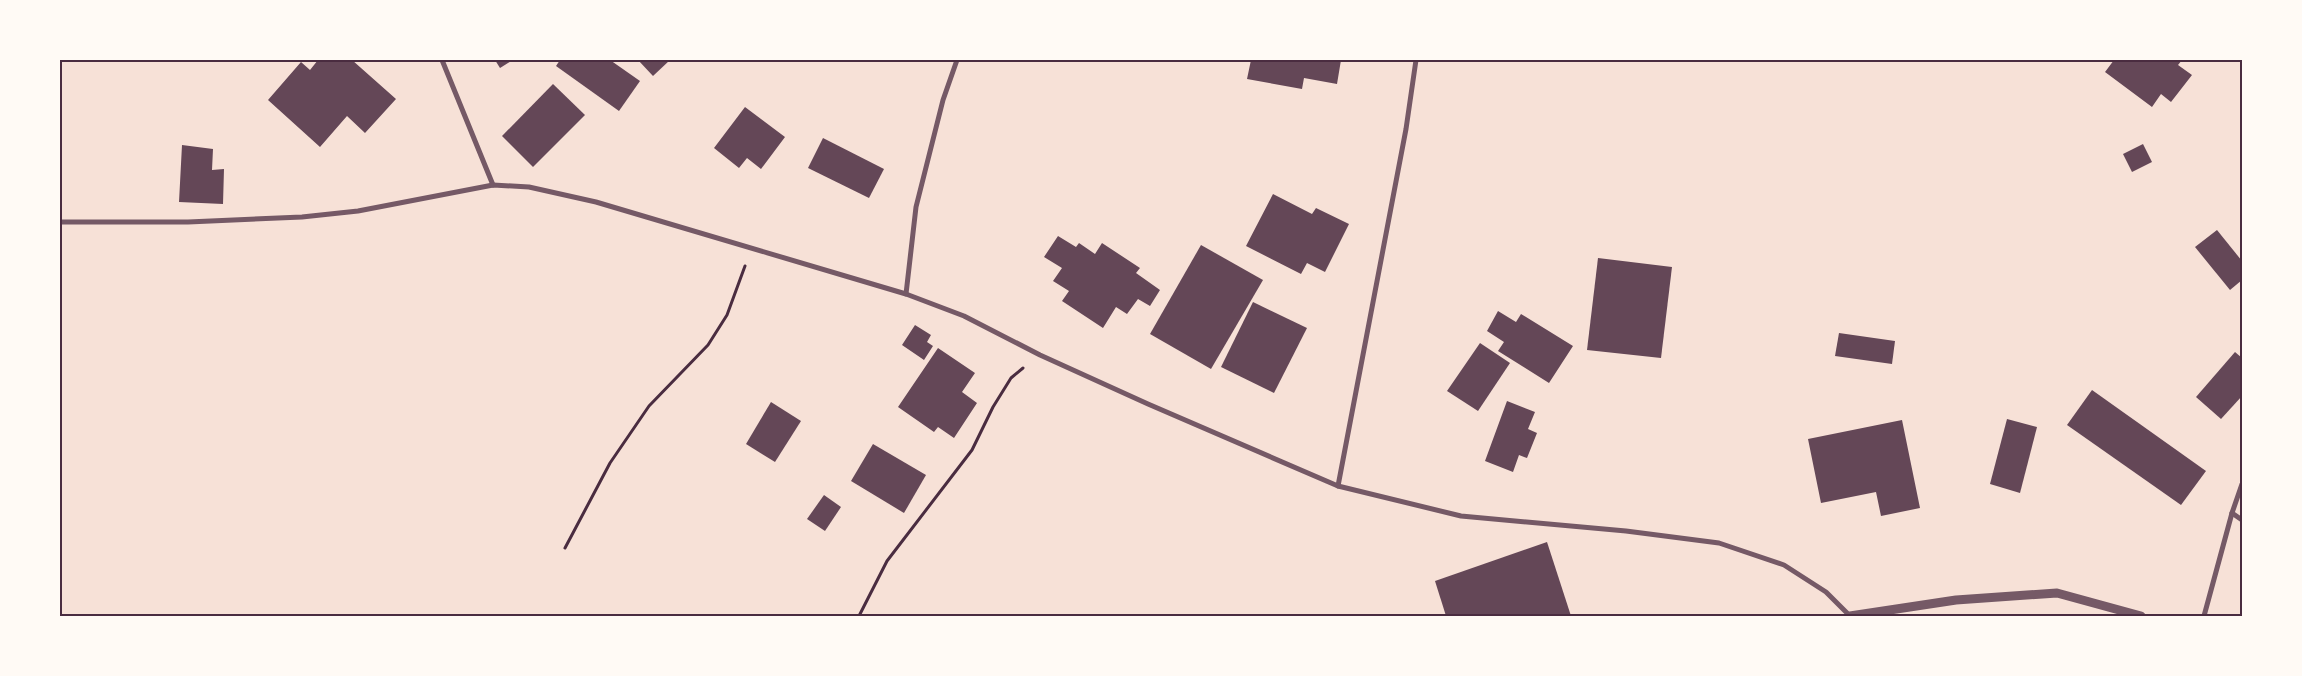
<svg xmlns="http://www.w3.org/2000/svg" width="2302" height="676" viewBox="0 0 2302 676" font-family="'Titillium Web',sans-serif">
<style>
.building{fill:#644757}
.lines{fill:none;stroke-linecap:round;stroke-linejoin:round}
.path{stroke:#4a2c40;stroke-width:3}
.minor{stroke:#755966;stroke-width:5}
.tertiary{stroke:#755966;stroke-width:9}
.neatline{fill:none;stroke:#4a2c40;stroke-width:2}
</style>
<rect width="100%" height="100%" fill="#f7e1d7"/>
<!-- building -->
<g class="building">
<polygon points="318,60 352,60 396,99 365,133 347,116 320,147 268,100 301,62 310,70"/>
<polygon points="495,60 513,60 500,68"/>
<polygon points="560,60 610,60 640,81 619,111 556,66"/>
<polygon points="638,60 670,60 653,76"/>
<polygon points="1251,60 1341,60 1337,84 1304,78 1302,89 1247,79"/>
<polygon points="2114,60 2182,60 2178,65 2192,75 2171,102 2161,94 2152,107 2105,72"/>
<polygon points="553,84 585,115 533,167 502,136"/>
<polygon points="745,107 785,137 761,169 747,158 739,168 714,148"/>
<polygon points="823,138 884,169 869,198 808,168"/>
<polygon points="2143,144 2152,162 2132,172 2123,154"/>
<polygon points="182,145 213,149 212,170 224,169 223,204 179,202"/>
<polygon points="1273,194 1312,214 1316,208 1349,224 1325,272 1307,263 1301,274 1246,246"/>
<polygon points="2217,230 2242,261 2242,280 2230,290 2195,247"/>
<polygon points="1058,236 1076,247 1079,243 1095,254 1102,243 1140,268 1136,273 1160,290 1150,306 1138,299 1127,314 1116,307 1103,328 1062,301 1069,291 1053,281 1062,268 1044,257"/>
<polygon points="1201,245 1263,280 1211,369 1150,334"/>
<polygon points="1598,258 1672,267 1661,358 1587,350"/>
<polygon points="1253,302 1307,328 1274,393 1221,367"/>
<polygon points="1498,311 1516,322 1521,314 1573,346 1549,383 1498,351 1504,342 1487,331"/>
<polygon points="915,325 931,335 927,342 933,346 924,360 902,345"/>
<polygon points="1839,333 1895,341 1892,364 1835,356"/>
<polygon points="1480,343 1510,363 1478,411 1447,391"/>
<polygon points="938,348 975,373 962,392 977,403 954,438 938,427 934,432 898,407"/>
<polygon points="2235,352 2242,358 2242,396 2221,419 2196,397"/>
<polygon points="2092,390 2206,471 2181,505 2067,425"/>
<polygon points="1507,401 1535,412 1528,429 1537,433 1527,458 1519,455 1513,472 1485,461"/>
<polygon points="771,402 801,421 775,462 746,444"/>
<polygon points="2007,419 2037,427 2020,493 1990,484"/>
<polygon points="1902,420 1920,508 1881,516 1876,492 1821,503 1808,439"/>
<polygon points="873,444 926,475 904,513 851,481"/>
<polygon points="824,495 841,507 825,531 807,519"/>
<polygon points="1547,542 1571,616 1446,616 1435,581"/>
</g>
<g class="lines">
<!-- path -->
<g class="path">
<polyline points="565,548 610,463 649,406 708,345 727,315 745,266"/>
<polyline points="859,616 887,561 972,450 993,407 1011,378 1023,368"/>
</g>
<!-- minor -->
<g class="minor">
<polyline points="442,60 493,185"/>
<polyline points="60,222 188,222 302,217 358,211 493,185 529,187 596,202 906,294 964,316 1040,355 1148,404 1338,486 1461,516 1626,531 1719,543 1784,565 1826,592 1850,616"/>
<polyline points="906,294 916,207 943,100 957,60"/>
<polyline points="1338,486 1406,129 1416,60"/>
<polyline points="2232,513 2242,520"/>
<polyline points="2204,616 2232,513 2242,484"/>
</g>
<!-- tertiary -->
<polyline class="tertiary" points="1850,616 1956,600 2057,593 2141,616"/>
</g>
<!-- border -->
<rect width="2302" height="676" fill="none" stroke="#fffaf5" stroke-width="122"/>
<rect x="61" y="61" width="2180" height="554" class="neatline"/>
</svg>
